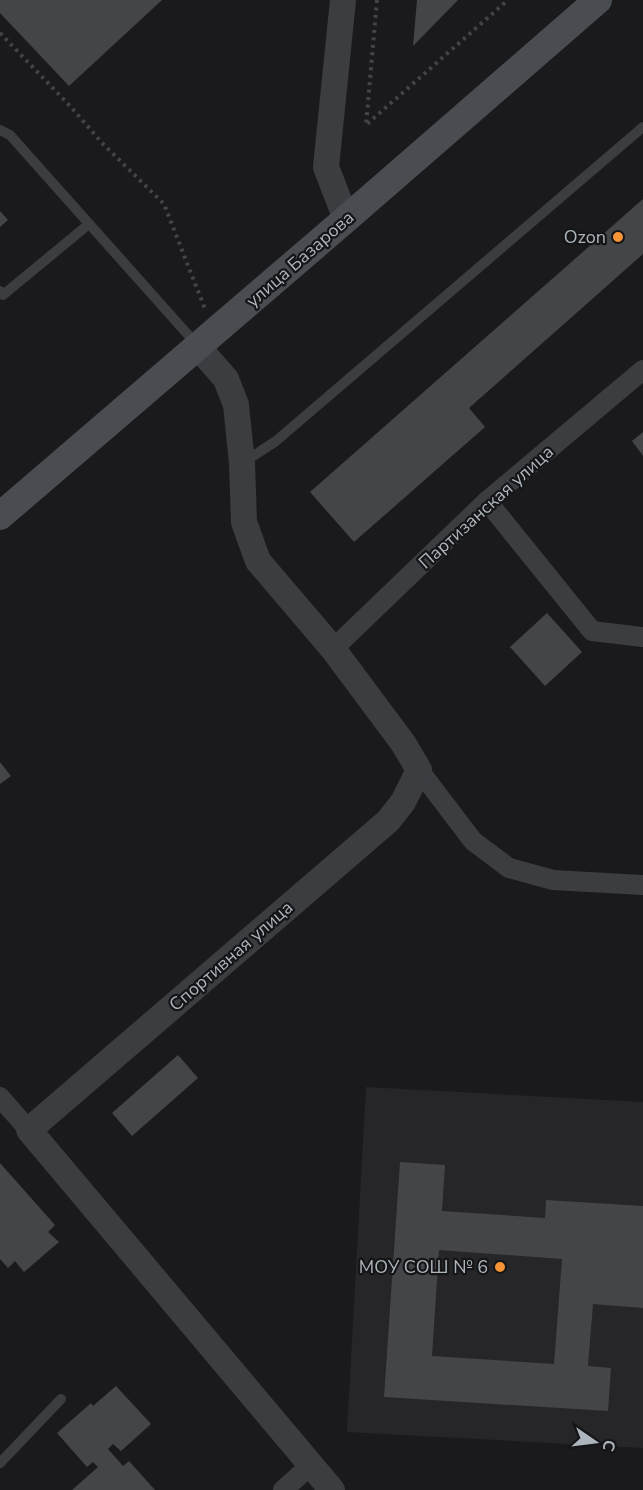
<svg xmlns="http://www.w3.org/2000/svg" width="643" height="1490" viewBox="0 0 643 1490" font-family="'Nunito Sans',sans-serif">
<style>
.built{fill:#262629}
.building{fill:#444549;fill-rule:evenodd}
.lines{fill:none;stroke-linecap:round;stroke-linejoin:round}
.path{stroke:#414448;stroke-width:4;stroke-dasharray:3 4.5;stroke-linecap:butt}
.service{stroke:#3b3d41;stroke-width:10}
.minor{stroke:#3b3d41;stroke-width:20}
.tertiary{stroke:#3b3d41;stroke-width:26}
.secondary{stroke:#494c51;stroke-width:28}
.poi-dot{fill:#f89436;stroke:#151517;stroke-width:2}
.labels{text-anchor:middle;stroke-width:4.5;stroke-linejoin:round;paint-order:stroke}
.poi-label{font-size:18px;fill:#acb4bc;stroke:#151517;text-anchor:end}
.street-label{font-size:18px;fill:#acb4bc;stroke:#151517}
</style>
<rect width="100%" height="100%" fill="#1a1a1c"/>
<!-- built -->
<polygon class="built" points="366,1087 643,1102 643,1448 347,1432"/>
<!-- building -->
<g class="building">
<polygon points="0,0 162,0 69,86 0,13"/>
<polygon points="417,0 458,0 413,46"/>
<polygon points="643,199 643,254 469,408 485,427 354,542 310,492"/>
<polygon points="0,211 8,220 0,227"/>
<polygon points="643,432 643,456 632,441"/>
<polygon points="547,613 582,652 545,686 510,647"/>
<polygon points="0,762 11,776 0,784"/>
<polygon points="178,1055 198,1078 132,1136 112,1113"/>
<path d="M400,1162L445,1165L442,1211L545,1218L546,1200L643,1206V1308L593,1304L588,1366L611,1368L608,1411L384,1397ZM439,1250L562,1259L554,1364L432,1356Z"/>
<polygon points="0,1163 55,1225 48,1232 59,1242 24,1272 15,1261 8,1268 0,1259"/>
<polygon points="116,1386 151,1424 121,1451 113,1444 108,1449 123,1466 129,1461 155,1490 72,1490 98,1467 93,1462 87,1467 57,1433 91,1403 93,1406"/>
</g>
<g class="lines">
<!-- path -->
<g class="path">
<polyline points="377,0 366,125 508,0"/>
<polyline points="0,33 71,107 103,144 164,204 205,309"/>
</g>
<!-- service -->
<g class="service">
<polyline points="0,130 10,135 198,346"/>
<polyline points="0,291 3,295 89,224"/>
<polyline points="244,462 276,441 643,127"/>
<polyline points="0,1463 61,1399"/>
</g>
<!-- minor -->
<g class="minor">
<polyline points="487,501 592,631 643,637"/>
<polyline points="333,649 487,501 643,370"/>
<polyline points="419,770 473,841 509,868 553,880 643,885"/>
<polyline points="0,1097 29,1130"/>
<polyline points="283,1490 311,1465"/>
</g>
<!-- tertiary -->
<g class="tertiary">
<polyline points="343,0 326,167 346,219"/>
<polyline points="198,347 226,379 236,405 242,463 244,522 258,561 333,649 403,743 419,770 403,802 388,821 29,1130 332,1490"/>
</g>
<!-- secondary -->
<polyline class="secondary" points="0,516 346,219 598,0"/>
</g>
<!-- markers -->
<g class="poi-dot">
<circle cx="618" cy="237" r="6"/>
<circle cx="500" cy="1267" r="6"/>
</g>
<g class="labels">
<!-- poi labels -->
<g class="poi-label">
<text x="606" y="243">Ozon</text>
<text x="488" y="1273">МОУ СОШ № 6</text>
</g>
<!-- street labels -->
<g class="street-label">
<text transform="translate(300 259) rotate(-41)" y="6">улица Базарова</text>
<text transform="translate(486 507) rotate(-42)" y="6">Партизанская улица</text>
<text transform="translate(231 956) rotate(-41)" y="6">Спортивная улица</text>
</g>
</g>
<!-- north arrow -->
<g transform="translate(595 1442) rotate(104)" stroke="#151517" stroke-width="4.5" paint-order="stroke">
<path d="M0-4.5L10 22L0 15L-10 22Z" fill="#acb4bc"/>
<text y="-9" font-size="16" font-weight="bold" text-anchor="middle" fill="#acb4bc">С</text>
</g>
</svg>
